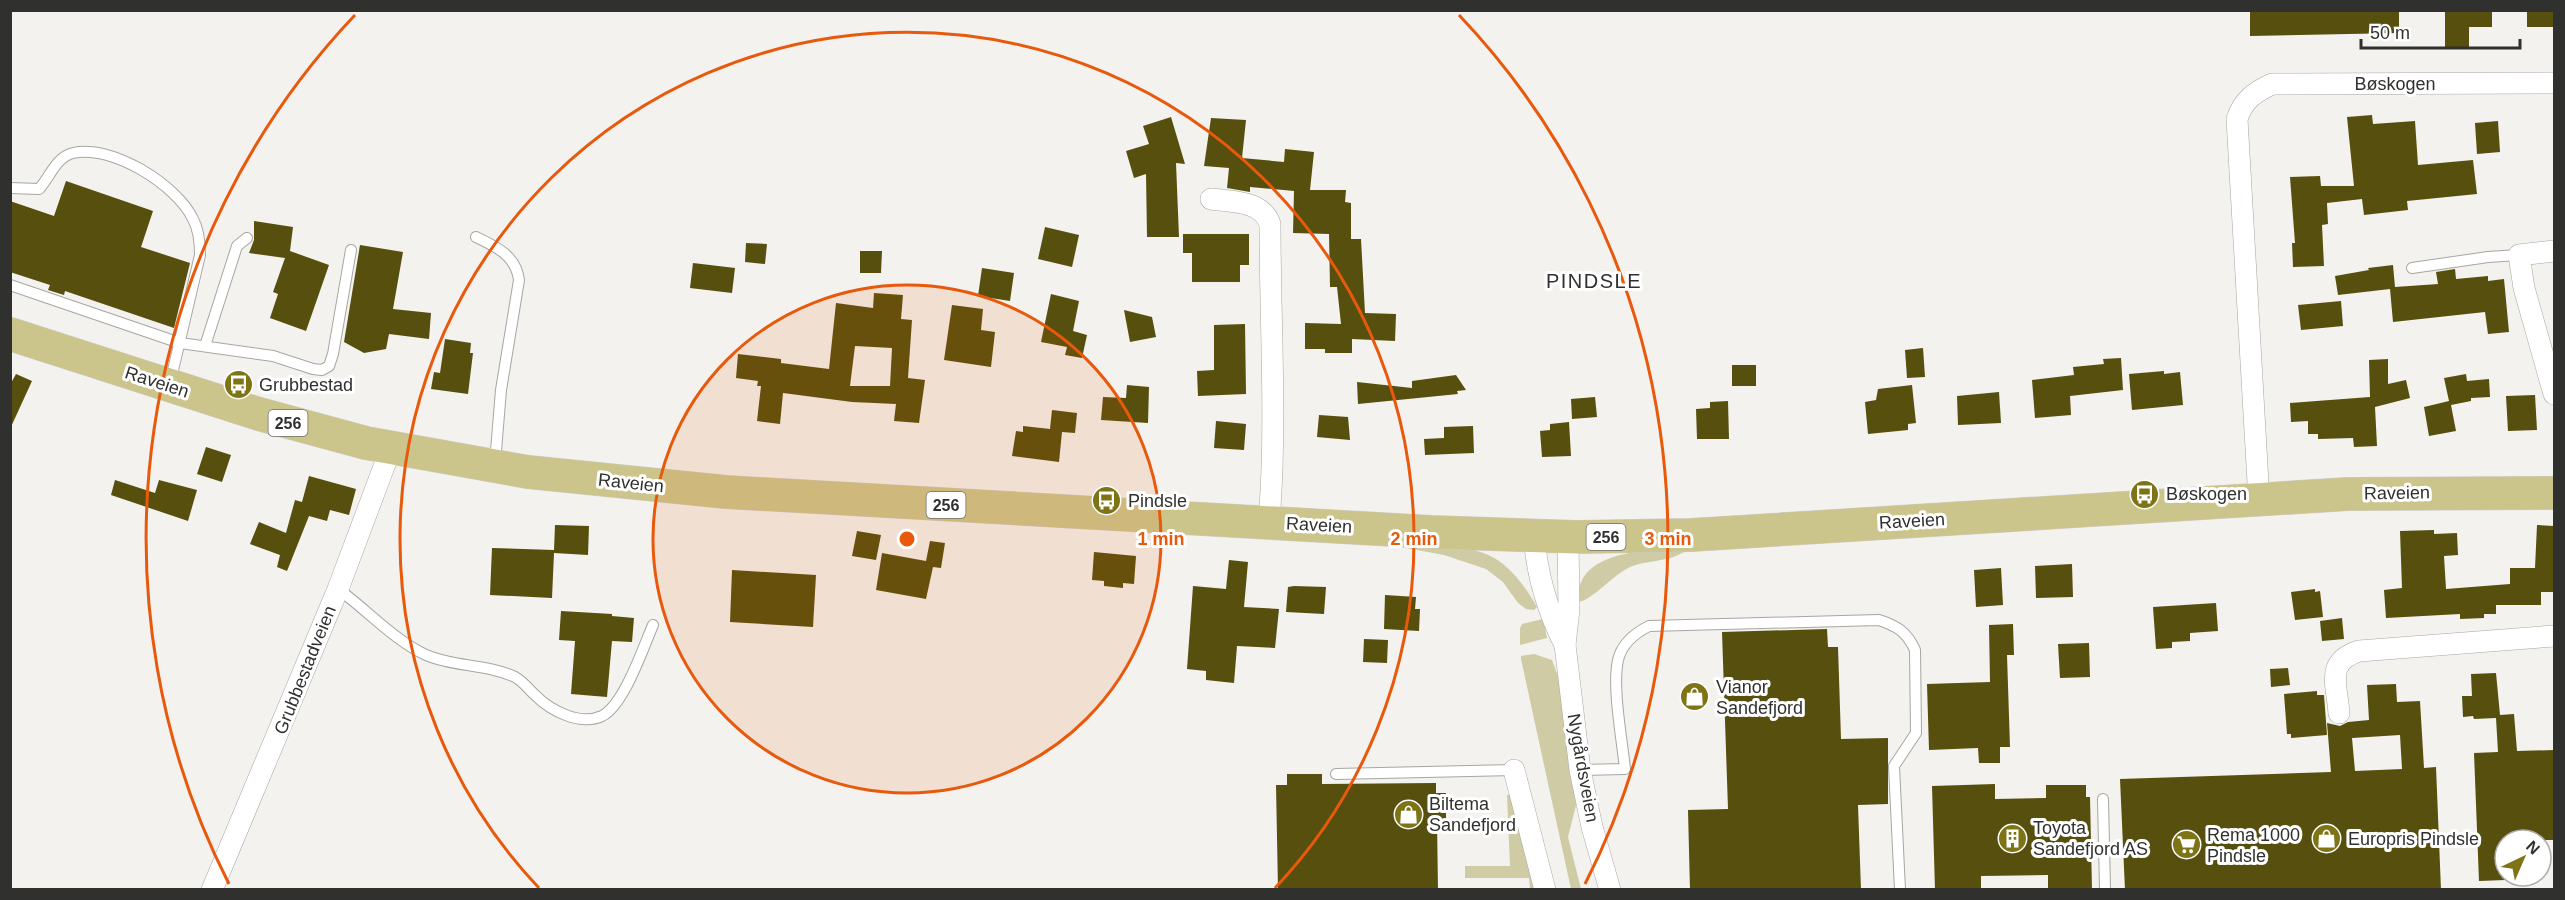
<svg xmlns="http://www.w3.org/2000/svg" width="2565" height="900" viewBox="0 0 2565 900" font-family="Helvetica,sans-serif">
<style>
.green{fill:#cfcba5}
.building{fill:#564f0d;fill-rule:evenodd}
.lines{fill:none;stroke-linecap:round;stroke-linejoin:round}
.service-casing{stroke:#a6a6a2;stroke-width:12}
.minor-casing{stroke:#a6a6a2;stroke-width:22}
.primary-casing{stroke:#cdcdcd;stroke-width:34}
.service{stroke:#fff;stroke-width:10}
.minor{stroke:#fff;stroke-width:21}
.primary{stroke:#ccc58b;stroke-width:33}
.ring{fill:none;stroke:#e8590c;stroke-width:3}
.labels{text-anchor:middle;stroke-width:6;stroke-linejoin:round;paint-order:stroke}
.shield{fill:#fff;stroke:#6e6e6d;stroke-width:1.5}
.shield-label{font-size:16px;font-weight:bold;fill:#30302f}
.street-label{font-size:18px;fill:#30302f;stroke:#fff}
.poi-label{font-size:18px;fill:#30302f;stroke:#fff;text-anchor:start}
.neighbourhood-label{font-size:20px;letter-spacing:1.5px;fill:#30302f;stroke:#fff}
.centre{fill:#e8590c;stroke:#fff;stroke-width:3}
.ring-label{font-size:18px;text-anchor:middle;font-weight:bold;fill:#e8590c;stroke:#fff;stroke-width:6;stroke-linejoin:round;paint-order:stroke}
</style>
<rect width="100%" height="100%" fill="#f3f2ee"/>
<!-- green -->
<g class="green">
<path d="M1395,546C1468,549 1497,537 1537,607L1534,610L1526,609L1518,603L1503,582L1486,569L1444,555Z"/>
<path d="M1642,551H1685C1670,562 1647,560 1630,567C1613,575 1592,600 1579,602C1575,564 1613,555 1642,551Z"/>
<polygon points="1543,619 1547,638 1520,645 1520,628 1522,624"/>
<polygon points="1534,654 1552,660 1560,682 1576,805 1568,837 1581,889 1571,889 1521,659 1521,656"/>
<polygon points="1511,794 1538,889 1530,889 1529,878 1465,878 1465,866 1510,866 1507,795"/>
</g>
<!-- building -->
<g class="building">
<polygon points="2250,10 2399,10 2399,33 2250,36"/>
<polygon points="2445,10 2492,10 2492,27 2469,27 2469,47 2445,47"/>
<rect x="2527" y="10" width="27" height="17"/>
<polygon points="2372,115 2373,124 2415,121 2418,165 2473,160 2477,194 2407,201 2408,210 2364,215 2362,199 2327,203 2328,224 2322,225 2324,266 2293,267 2292,243 2295,243 2290,177 2320,176 2321,186 2354,186 2347,117"/>
<polygon points="1171,117 1185,164 1176,163 1179,237 1147,237 1146,174 1134,178 1126,151 1149,144 1143,126"/>
<polygon points="1211,118 1246,120 1242,158 1284,162 1285,149 1314,152 1310,190 1346,190 1345,202 1351,203 1351,239 1361,239 1365,313 1396,314 1395,341 1352,339 1352,353 1325,353 1325,349 1305,349 1305,323 1341,324 1337,287 1330,287 1329,234 1293,233 1294,191 1250,187 1250,192 1227,188 1229,168 1204,166"/>
<polygon points="2498,121 2500,152 2477,154 2475,123"/>
<polygon points="66,181 153,211 141,247 190,263 174,328 65,291 64,295 48,290 50,285 10,272 10,201 54,216"/>
<polygon points="254,221 293,227 290,251 329,265 306,331 270,318 278,294 273,292 285,258 249,253 254,240"/>
<polygon points="1045,227 1079,235 1072,267 1038,259"/>
<polygon points="1183,234 1249,234 1249,265 1240,265 1240,282 1192,282 1192,253 1183,253"/>
<polygon points="746,243 767,244 765,264 745,262"/>
<polygon points="360,245 403,252 393,309 431,313 429,339 389,334 386,349 364,353 344,342"/>
<polygon points="860,251 882,251 881,273 860,273"/>
<polygon points="693,263 735,268 732,293 690,288"/>
<polygon points="2393,265 2395,287 2438,284 2436,272 2455,269 2456,279 2488,276 2488,281 2504,279 2509,332 2488,334 2485,312 2393,322 2390,289 2338,295 2335,276 2369,270 2368,268"/>
<polygon points="982,268 1014,273 1010,301 978,296"/>
<path d="M874,293L903,295L901,319L912,320L908,378L925,380L919,423L894,421L896,404L852,402L783,393L780,424L757,421L761,386H757L758,381L736,378L738,354L781,359V363L829,369L836,303L873,308ZM855,346L892,348L890,386H850Z"/>
<polygon points="1051,294 1079,301 1073,331 1087,335 1082,358 1065,355 1067,347 1041,342"/>
<polygon points="2341,301 2343,326 2301,330 2298,305"/>
<polygon points="952,305 983,309 981,330 995,332 991,367 944,360"/>
<polygon points="1124,310 1152,317 1156,337 1130,342"/>
<polygon points="1245,324 1246,394 1198,396 1197,371 1214,370 1214,325"/>
<polygon points="445,339 471,343 470,353 473,353 468,394 431,389 434,372 440,373"/>
<polygon points="1923,348 1925,377 1907,378 1905,350"/>
<polygon points="2121,358 2123,390 2070,396 2071,415 2035,418 2032,380 2074,375 2073,367 2104,364 2103,359"/>
<polygon points="2388,359 2388,384 2406,380 2410,398 2375,407 2377,446 2354,447 2353,438 2318,439 2318,434 2308,434 2308,421 2291,422 2290,403 2370,397 2369,360"/>
<rect x="1732" y="365" width="24" height="21"/>
<polygon points="2164,371 2164,374 2180,372 2183,405 2132,410 2129,374"/>
<polygon points="16,374 32,381 10,429 10,385"/>
<polygon points="2466,374 2467,381 2489,379 2490,397 2471,398 2471,401 2451,405 2456,431 2429,436 2424,407 2449,401 2444,378"/>
<polygon points="1456,375 1466,390 1457,391 1458,394 1358,404 1357,382 1412,388 1412,381"/>
<polygon points="1127,385 1149,387 1148,423 1101,420 1103,397 1126,398"/>
<polygon points="1912,385 1916,423 1908,424 1908,430 1868,434 1865,402 1876,400 1878,389"/>
<polygon points="1999,392 2001,423 1958,425 1957,396"/>
<polygon points="2535,395 2537,430 2508,431 2506,396"/>
<polygon points="1595,397 1597,417 1572,419 1571,399"/>
<polygon points="1728,401 1729,439 1697,439 1696,409 1710,408 1710,402"/>
<polygon points="1052,410 1077,413 1075,433 1062,432 1059,462 1012,456 1016,431 1023,432 1023,426 1050,429"/>
<polygon points="1319,415 1348,417 1350,440 1317,437"/>
<polygon points="1216,421 1246,424 1244,450 1214,448"/>
<polygon points="1569,422 1571,456 1542,457 1540,431 1550,430 1550,424"/>
<polygon points="1473,426 1474,453 1425,455 1424,439 1444,438 1444,427"/>
<polygon points="206,447 231,455 222,482 197,474"/>
<polygon points="309,476 356,489 349,515 330,510 327,521 309,516 287,571 277,567 280,555 250,544 259,522 286,533 295,500 302,502"/>
<polygon points="115,480 155,493 159,480 197,490 188,521 111,495"/>
<polygon points="555,525 589,526 588,555 554,553 552,598 490,595 492,548 554,550"/>
<polygon points="2537,525 2554,526 2554,592 2541,592 2541,605 2496,605 2496,614 2484,614 2484,618 2460,619 2460,614 2386,618 2384,590 2402,588 2400,531 2434,530 2434,534 2457,533 2458,555 2444,556 2446,589 2510,584 2510,568 2535,568"/>
<polygon points="857,531 881,535 876,560 852,556"/>
<polygon points="930,541 945,543 941,568 933,567 926,599 876,590 882,553 926,561"/>
<polygon points="1094,552 1136,556 1134,584 1123,583 1123,588 1104,586 1104,581 1092,580"/>
<polygon points="1229,560 1248,562 1244,607 1279,609 1275,648 1237,646 1234,683 1206,680 1206,671 1187,669 1193,586 1226,589"/>
<polygon points="2072,564 2073,597 2036,598 2035,566"/>
<polygon points="2001,568 2003,605 1976,607 1974,570"/>
<polygon points="732,570 816,575 813,627 730,622"/>
<polygon points="1294,586 1326,587 1324,614 1286,612 1288,587"/>
<polygon points="2315,589 2315,592 2320,591 2323,617 2295,620 2291,592"/>
<polygon points="1385,595 1416,597 1415,609 1420,609 1419,631 1384,629"/>
<polygon points="2216,603 2218,631 2190,633 2190,641 2172,642 2172,648 2156,649 2153,607"/>
<polygon points="561,611 612,614 612,616 634,618 632,642 612,641 607,697 571,694 575,641 559,640"/>
<polygon points="2342,618 2344,639 2322,641 2320,621"/>
<polygon points="2013,624 2014,655 2007,655 2010,747 2000,747 2000,763 1979,763 1978,748 1929,750 1927,684 1990,682 1989,625"/>
<polygon points="1827,629 1828,647 1838,647 1841,739 1888,738 1888,804 1858,805 1861,890 1690,890 1688,810 1728,809 1722,632"/>
<polygon points="1364,639 1388,640 1387,663 1363,662"/>
<polygon points="2089,643 2090,677 2060,678 2058,644"/>
<polygon points="2288,668 2290,685 2271,687 2270,669"/>
<polygon points="2496,673 2500,715 2514,714 2517,751 2554,750 2554,840 2505,840 2505,880 2479,881 2474,753 2498,752 2496,718 2474,719 2473,716 2463,717 2462,696 2472,696 2471,674"/>
<path d="M2396,684L2397,702L2420,701L2424,768L2436,767L2441,890H2125L2120,779L2331,772L2327,723L2340,726L2348,722L2369,720L2367,685ZM2400,735L2402,769L2355,771L2352,738Z"/>
<polygon points="2317,691 2317,695 2324,695 2327,735 2291,738 2291,734 2287,734 2284,694"/>
<polygon points="1287,774 1322,774 1322,784 1436,783 1436,793 1446,793 1446,821 1437,821 1438,890 1278,890 1276,785 1287,785"/>
<polygon points="1995,784 1995,799 2046,798 2046,785 2086,785 2086,797 2090,797 2092,890 2048,890 2048,875 1981,876 1981,890 1935,890 1932,786"/>
</g>
<g class="lines">
<defs>
<g id="service">
<path d="M10,188L39,189C50,177 56,157 73,153C112,144 177,185 193,219C199,230 200,242 200,255L170,383"/>
<path d="M476,237C497,247 516,256 519,280L501,390L495,463"/>
<polyline points="2412,268 2488,257 2519,255"/>
<polyline points="10,285 180,343 273,356 313,369 322,370 329,366 333,354 351,250"/>
<polyline points="205,346 237,246 247,238"/>
<path d="M338,589C366,609 395,641 426,655C454,667 487,664 515,677C524,682 528,689 535,695C551,711 580,726 602,716C624,705 643,648 653,625"/>
<path d="M1580,770L1625,769C1622,739 1612,687 1618,660C1622,643 1635,633 1649,626L1879,620C1897,626 1907,632 1915,650L1916,733L1894,766L1900,890"/>
<polyline points="1336,774 1514,770"/>
<polyline points="2103,799 2105,890"/>
</g>
<g id="minor">
<path d="M1211,199C1231,202 1262,200 1270,224C1270,323 1277,423 1269,522"/>
<polyline points="2554,251 2519,255 2524,288 2554,394"/>
<path d="M2259,500L2237,119C2243,100 2255,92 2272,84L2554,83"/>
<path d="M1534,536C1537,576 1547,610 1565,645"/>
<polyline points="1568,537 1569,609 1565,645 1580,770 1592,827 1610,890"/>
<path d="M2339,713C2337,684 2325,662 2359,651L2554,636"/>
<polyline points="1514,770 1545,890"/>
<polyline points="212,890 338,589 391,448"/>
</g>
<polyline id="primary" points="10,334 259,414 366,443 528,472 726,492 1431,532 1577,537 1691,535 2348,494 2554,493"/>
</defs>
<!-- service casing -->
<use href="#service" class="service-casing"/>
<!-- minor casing -->
<use href="#minor" class="minor-casing"/>
<!-- primary casing -->
<use href="#primary" class="primary-casing"/>
<!-- service -->
<use href="#service" class="service"/>
<!-- minor -->
<use href="#minor" class="minor"/>
<!-- primary -->
<use href="#primary" class="primary"/>
</g>
<!-- distance rings -->
<circle cx="907" cy="539" r="254" fill="#e8590c" fill-opacity=".12"/>
<g class="ring">
<circle cx="907" cy="539" r="254"/>
<path d="M539 888A507 507 0 1 1 1275 888"/>
<path d="M229 884A761 761 0 0 1 355 15M1459 15A761 761 0 0 1 1585 884"/>
</g>
<!-- icons -->
<defs>
<symbol id="bus-disc" viewBox="-11 -11 22 22"><circle r="9.5" fill="#7e7416" stroke="#fff"/><path d="M-5-6H5V4H4V6H2V4H-2V6H-4V4H-5ZM-3.5-4V0h7V-4ZM-3.5 1.2v1.5H-2V1.2ZM2 1.2v1.5H3.5V1.2Z" fill="#fff"/></symbol>
<symbol id="shop-disc" viewBox="-11 -11 22 22"><circle r="9.5" fill="#7e7416" stroke="#fff"/><path d="M-5-2.5h2.3a2.7 3.5 0 0 1 5.4 0H5L5.5 6h-11ZM-1.5-2.5h3a1.5 2.3 0 0 0-3 0Z" fill="#fff"/></symbol>
<symbol id="building-disc" viewBox="-11 -11 22 22"><circle r="9.5" fill="#7e7416" stroke="#fff"/><path d="M-4-6H4V6H1V3H-1V6H-4ZM-2.5-4.3h1.7v1.8h-1.7ZM.8-4.3h1.7v1.8H.8ZM-2.5-1h1.7V.8h-1.7ZM.8-1h1.7V.8H.8Z" fill="#fff"/></symbol>
<symbol id="supermarket-disc" viewBox="-11 -11 22 22"><circle r="9.5" fill="#7e7416" stroke="#fff"/><path d="M-6-5.5h2.5l.6 2H6L4.5 2H-2.5L-4.4-4H-6ZM-1.5 3.2a1.3 1.3 0 1 0 .1 0ZM3 3.2a1.3 1.3 0 1 0 .1 0Z" fill="#fff"/></symbol>
</defs>
<g fill-rule="evenodd">
<use href="#bus-disc" x="222" y="368" width="33" height="33"/>
<use href="#bus-disc" x="2128" y="478" width="33" height="33"/>
<use href="#bus-disc" x="1090" y="484" width="33" height="33"/>
<use href="#shop-disc" x="1678" y="680" width="33" height="33"/>
<use href="#shop-disc" x="1392" y="798" width="33" height="33"/>
<use href="#building-disc" x="1996" y="822" width="33" height="33"/>
<use href="#shop-disc" x="2310" y="822" width="33" height="33"/>
<use href="#supermarket-disc" x="2170" y="828" width="33" height="33"/>
</g>
<g class="labels">
<!-- shield labels -->
<g class="shield">
<rect x="268.5" y="410" width="39" height="26" rx="4.5"/>
<rect x="926.5" y="492" width="39" height="26" rx="4.5"/>
<rect x="1586.5" y="524" width="39" height="26" rx="4.5"/>
</g>
<g class="shield-label">
<text x="288" y="429">256</text>
<text x="946" y="511">256</text>
<text x="1606" y="543">256</text>
</g>
<!-- street labels -->
<g class="street-label">
<text x="2395" y="90">Bøskogen</text>
<text transform="translate(157 382) rotate(18)" y="6">Raveien</text>
<text transform="translate(631 483) rotate(6)" y="6">Raveien</text>
<text transform="translate(2397 493) rotate(-1)" y="6">Raveien</text>
<text transform="translate(1912 521) rotate(-3)" y="6">Raveien</text>
<text transform="translate(1319 525) rotate(3)" y="6">Raveien</text>
<text transform="translate(305 670) rotate(-68)" y="6">Grubbestadveien</text>
<text transform="translate(1583 768) rotate(80)" y="6">Nygårdsveien</text>
</g>
<!-- poi labels -->
<g class="poi-label">
<text x="259" y="391">Grubbestad</text>
<text x="2166" y="500">Bøskogen</text>
<text x="1128" y="507">Pindsle</text>
<text x="1716" y="693">Vianor<tspan x="1716" dy="21">Sandefjord</tspan></text>
<text x="1429" y="810">Biltema<tspan x="1429" dy="21">Sandefjord</tspan></text>
<text x="2033" y="834">Toyota<tspan x="2033" dy="21">Sandefjord AS</tspan></text>
<text x="2207" y="841">Rema 1000<tspan x="2207" dy="21">Pindsle</tspan></text>
<text x="2348" y="845">Europris Pindsle</text>
</g>
<!-- neighbourhood labels -->
<g class="neighbourhood-label">
<text x="1594" y="288">PINDSLE</text>
</g>
</g>
<circle cx="907" cy="539" r="9" class="centre"/>
<g class="ring-label">
<text x="1161" y="545">1 min</text>
<text x="1414" y="545">2 min</text>
<text x="1668" y="545">3 min</text>
</g>
<!-- border -->
<rect width="2565" height="900" fill="none" stroke="#30302f" stroke-width="24"/>
<!-- north arrow -->
<g transform="translate(2523 858) rotate(44)"><circle r="28" fill="#ffffff" stroke="#acacac" stroke-width="1.5"/>
<path d="M0-4.5L10 22L0 15L-10 22Z" fill="#7e7416"/>
<text y="-9" font-size="16" font-weight="bold" text-anchor="middle" fill="#30302f">N</text>
</g>
<!-- scale -->
<path d="M2361 39v9h159v-9" fill="none" stroke="#30302f" stroke-width="3"/>
<text x="2370" y="39" font-size="18" fill="#30302f" stroke="#ffffff" stroke-width="4.5" paint-order="stroke">50 m</text>
</svg>
